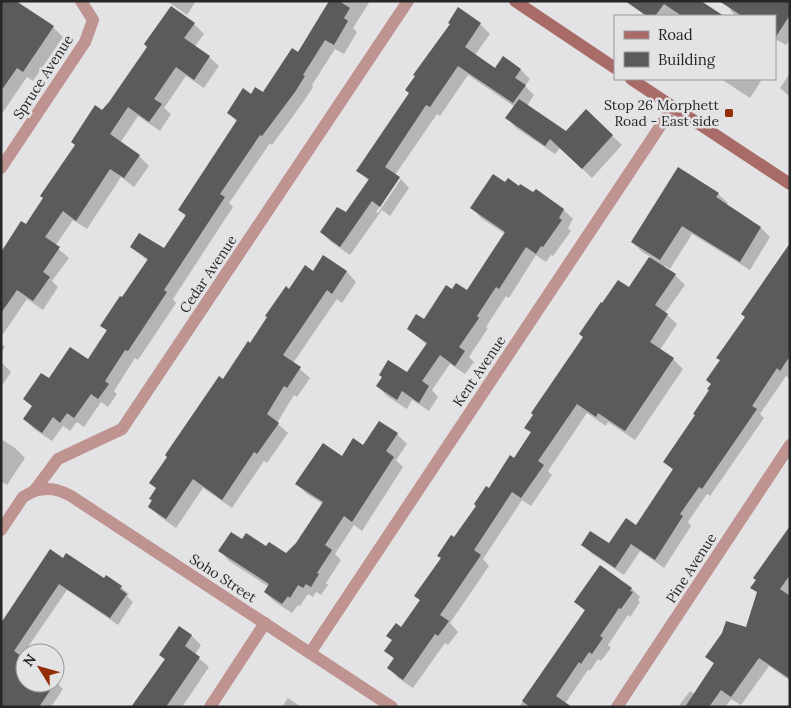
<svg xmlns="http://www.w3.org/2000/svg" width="791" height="708" viewBox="0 0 791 708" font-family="Lora,serif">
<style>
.shadow{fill:#0003}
.building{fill:#5b5b5e}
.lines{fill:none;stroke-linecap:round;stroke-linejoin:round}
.minor{stroke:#be9390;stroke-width:12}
.secondary{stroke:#a96b68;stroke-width:12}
.poi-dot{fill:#942e07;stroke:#e3e3e6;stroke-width:2}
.labels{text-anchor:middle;stroke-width:5;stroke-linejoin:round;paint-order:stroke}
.street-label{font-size:14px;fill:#272728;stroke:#e3e3e6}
.poi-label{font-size:14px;fill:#272728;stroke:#e3e3e6;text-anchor:end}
</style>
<rect width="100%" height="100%" fill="#e3e3e6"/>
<!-- shadow -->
<g class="shadow">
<polygon points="1,1 53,27 63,37 33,81 27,77 1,115"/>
<polygon points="167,1 196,1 187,15"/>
<polygon points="331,1 370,1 353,28 357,32 344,54 335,49 312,85 313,87 304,101 272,145 270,143 229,203 233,207 173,299 176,303 138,360 135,358 114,391 117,394 108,407 101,402 84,427 77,422 70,431 63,426 52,441 34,429 24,419 33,407 25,399 49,380 88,361 108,332 102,325 123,299 148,261 131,247 164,250 186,217 180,210 237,122 228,112 251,96 263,93 298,53"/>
<polygon points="641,1 699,1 720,16 645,16 636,8"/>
<polygon points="735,1 790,1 790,39 786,45 777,40 775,43 775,16 736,16 730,10"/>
<polygon points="194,24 204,34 195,46 209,57 219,66 204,88 186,76 164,108 171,114 160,131 138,116 120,143 139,156 149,166 134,187 121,177 87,229 73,220 55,246 69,258 52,281 58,287 43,310 27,299 1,337 1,253 26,225 102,111"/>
<polygon points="480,24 490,34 475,55 495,70 520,69 530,79 525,86 534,95 527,106 566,133 586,111 622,145 592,178 560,148 555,154 516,128 507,118 515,107 468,75 440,116 437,114 395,175 400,178 376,212 378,213 401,179 409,188 390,216 382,210 350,255 331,242 321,232 346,214 369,181 357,170"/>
<polygon points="790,73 790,97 780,88"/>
<polygon points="721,79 758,79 761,81 750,98"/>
<polygon points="505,184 519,187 534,194 536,191 564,210 573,219 568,228 571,231 553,256 551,255 546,262 536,255 509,298 506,296 486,327 488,328 469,357 474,362 465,374 450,364 432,390 438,397 429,411 412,400 407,409 387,396 377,386 408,374 427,345 408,329 424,321 453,291 468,292 505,234 481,218 472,208"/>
<polygon points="718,194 728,203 726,205 761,228 770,237 750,270 692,234 670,269 665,266 664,267 675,275 685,285 665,313 677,324 660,350 673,359 683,369 635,440 608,422 606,426 587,413 548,471 552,475 531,506 522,500 483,559 489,566 450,623 458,632 448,645 445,643 413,688 398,678 389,668 395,660 386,651 393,641 388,636 401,629 421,601 454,538 489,490 514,459 531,433 526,427 584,337 603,305 629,289 651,257 642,252 632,242"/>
<polygon points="790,246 790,376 789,378 786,376 760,414 764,418 710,496 707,494 688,522 691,526 664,568 640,551 624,575 591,553 582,544 609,545 636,526 674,471 665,462 696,416 710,390 721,361 718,358 746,317"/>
<polygon points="324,257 347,272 356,282 342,303 337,299 293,363 310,378 297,397 294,395 277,423 288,433 267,463 264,461 232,508 203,488 176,528 159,516 150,507 157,489 151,483 289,290 313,272"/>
<polygon points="1,343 5,347 1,353"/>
<polygon points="1,362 11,372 1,387"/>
<polygon points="379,422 397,434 407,444 396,460 403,467 362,531 354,525 335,554 341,560 326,583 328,585 321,595 316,592 313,597 308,594 300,606 298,605 292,613 275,602 265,592 269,587 229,561 220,551 242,540 286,555 297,544 323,504 307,494 297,484 342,457 364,447"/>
<polygon points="1,439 15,448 25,458 7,485 1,481"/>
<polygon points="790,526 790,681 769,666 741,705 731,699 725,707 678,707 690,691 695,694 714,664 707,657 747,629 758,593 752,588 757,581 754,578"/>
<polygon points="63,560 121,587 129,594 127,596 133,602 118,625 67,590 21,657 25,660 25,683 55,683 55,681 63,689 51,707 1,707 1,625"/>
<polygon points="601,567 632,589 640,597 638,600 640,602 630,617 628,615 608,645 611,648 601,661 598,659 590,671 588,670 564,705 566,707 519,707 585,611 576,602"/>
<polygon points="179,627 192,636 201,645 195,655 209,667 182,707 133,707 165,660 160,655"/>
<polygon points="288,698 301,707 282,707"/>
</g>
<!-- building -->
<g class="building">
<polygon points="1,1 16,1 54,26 23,72 17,68 1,91"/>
<polygon points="329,1 339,1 350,8 344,18 348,21 334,45 325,40 303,75 305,76 295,92 262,136 260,135 220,194 225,197 164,290 167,292 128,351 125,350 105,381 109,384 98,399 91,394 74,418 67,413 60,423 53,417 42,433 23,419 32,406 23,399 41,373 49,378 70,347 88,359 107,330 100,326 120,296 122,297 148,259 130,247 139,233 164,248 186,215 178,210 237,120 227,113 243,88 251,94 255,87 263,92 292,48 298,52"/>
<polygon points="625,1 701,1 724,16 682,16 664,4 655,16 647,16"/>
<polygon points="719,1 790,1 790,15 775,38 775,16 742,16"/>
<polygon points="171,6 195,23 184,38 210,56 194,80 176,67 154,99 162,104 149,122 128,107 110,134 140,155 124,178 110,169 76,221 63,211 45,237 60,247 43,272 50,277 33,301 17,290 1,313 1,252 21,221 26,224 43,198 40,196 75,145 71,142 95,105 102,110 109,102 147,47 144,44"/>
<polygon points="458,7 481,23 465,47 495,68 503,56 521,69 515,78 526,85 513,103 458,66 430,107 426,105 385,167 400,177 380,207 372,201 340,247 320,232 337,207 346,212 369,179 356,171 409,93 405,90 415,76 413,75 450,24 448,23"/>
<polygon points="519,99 566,131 586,109 613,135 582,169 550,139 545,146 505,118"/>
<polygon points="678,167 719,193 716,197 761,227 740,262 682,226 660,260 631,242"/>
<polygon points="493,174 505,182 508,178 519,186 520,184 533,192 536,189 564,209 559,218 562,220 543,247 541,246 536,254 526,247 499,289 496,287 477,316 479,318 459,347 465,351 455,366 440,355 422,381 429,386 419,403 402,391 397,400 376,386 382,377 379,375 388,360 407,372 427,343 407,329 416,314 424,319 446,285 452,289 456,283 467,290 505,232 470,208"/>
<polygon points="790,243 790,356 780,371 777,368 752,406 757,409 702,489 699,487 680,514 683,516 655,560 631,544 615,568 581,545 590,531 609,543 626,518 636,525 673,469 663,462 695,415 693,414 709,390 707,389 711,384 706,380 720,360 716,358 745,317 741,314"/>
<polygon points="323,255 347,271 332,294 327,290 283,355 301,367 287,388 284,386 267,414 279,423 257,454 254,452 222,500 193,479 166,519 148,507 152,500 149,499 156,488 149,483 167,457 165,455 219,376 223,379 248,341 250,343 267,317 265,316 286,286 289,289 305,265 313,271"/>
<polygon points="649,257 676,274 655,305 668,314 650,342 674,358 625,431 598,413 596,417 577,404 538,461 544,465 521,498 512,492 474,550 481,555 440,615 449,621 438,636 435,634 403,680 387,668 394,658 384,651 392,640 386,636 396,623 401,627 420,600 414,596 441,558 437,556 451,535 454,537 476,506 474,504 486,486 489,488 510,455 514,458 531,432 524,428 533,415 531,413 583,337 579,334 601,302 602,303 618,280 629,287"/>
<polygon points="379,421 398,433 386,451 394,457 352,522 344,516 325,545 332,550 317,573 319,574 311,587 306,584 303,588 298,585 290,598 288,596 282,604 264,592 269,584 218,551 231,532 242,539 246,533 266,546 269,542 286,553 296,543 323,502 295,484 323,443 342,456 353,438 363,445"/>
<polygon points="790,526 790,575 780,589 790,596 790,679 759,658 731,697 721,690 709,707 685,707 714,663 705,657 722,633 726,621 746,627 757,592 750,588 756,580 753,578"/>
<polygon points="50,549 63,558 66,553 104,578 106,575 122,586 120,589 127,594 110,618 59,584 14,651 25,659 25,683 55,683 39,707 1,707 1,623"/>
<polygon points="600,565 632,588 630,591 633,592 621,609 619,608 600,636 603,638 592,654 589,652 581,664 579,662 556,696 572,707 530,707 522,701 585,610 574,602"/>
<polygon points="179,626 192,635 185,646 200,657 166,707 131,707 165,659 159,655"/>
</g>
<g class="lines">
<!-- minor -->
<g class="minor">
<polyline points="1,168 85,42 93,20 81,1"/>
<path d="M34,491C49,487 58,489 71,496L392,707"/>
<polyline points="1,530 23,497 34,491 58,459 122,429 408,1"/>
<polyline points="310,653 673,107"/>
<polyline points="210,707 265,623"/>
<polyline points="617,707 790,445"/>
</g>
<!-- secondary -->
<g class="secondary">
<polyline points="515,1 615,68"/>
<polyline points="631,79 790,184"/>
</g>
</g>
<!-- markers -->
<rect class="poi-dot" x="724" y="108" width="10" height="10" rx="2.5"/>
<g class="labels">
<!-- street labels -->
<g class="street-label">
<text transform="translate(43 77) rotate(-57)" y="5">Spruce Avenue</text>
<text transform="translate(208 274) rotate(-56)" y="5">Cedar Avenue</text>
<text transform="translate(479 371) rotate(-56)" y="5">Kent Avenue</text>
<text transform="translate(691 568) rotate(-57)" y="5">Pine Avenue</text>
<text transform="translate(223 578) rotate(33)" y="5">Soho Street</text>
</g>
<!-- poi labels -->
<g class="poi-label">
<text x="719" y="110">Stop 26 Morphett<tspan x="719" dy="16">Road - East side</tspan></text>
</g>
</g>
<!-- border -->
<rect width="791" height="708" fill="none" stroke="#272728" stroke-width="5"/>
<!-- legend -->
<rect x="614" y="15" width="162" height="65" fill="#e3e3e6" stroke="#98989a"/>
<rect x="624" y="31" width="25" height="8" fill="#a96b68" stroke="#98989a"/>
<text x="658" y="40" font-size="15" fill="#272728">Road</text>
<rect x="624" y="52" width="25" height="15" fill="#5b5b5e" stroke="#98989a"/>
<text x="658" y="65" font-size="15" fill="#272728">Building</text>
<!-- north arrow -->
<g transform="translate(40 668) rotate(307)"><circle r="24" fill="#e3e3e6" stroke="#98989a"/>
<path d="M0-4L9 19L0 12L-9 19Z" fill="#942e07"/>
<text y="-8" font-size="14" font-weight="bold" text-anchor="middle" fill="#272728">N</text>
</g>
</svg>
